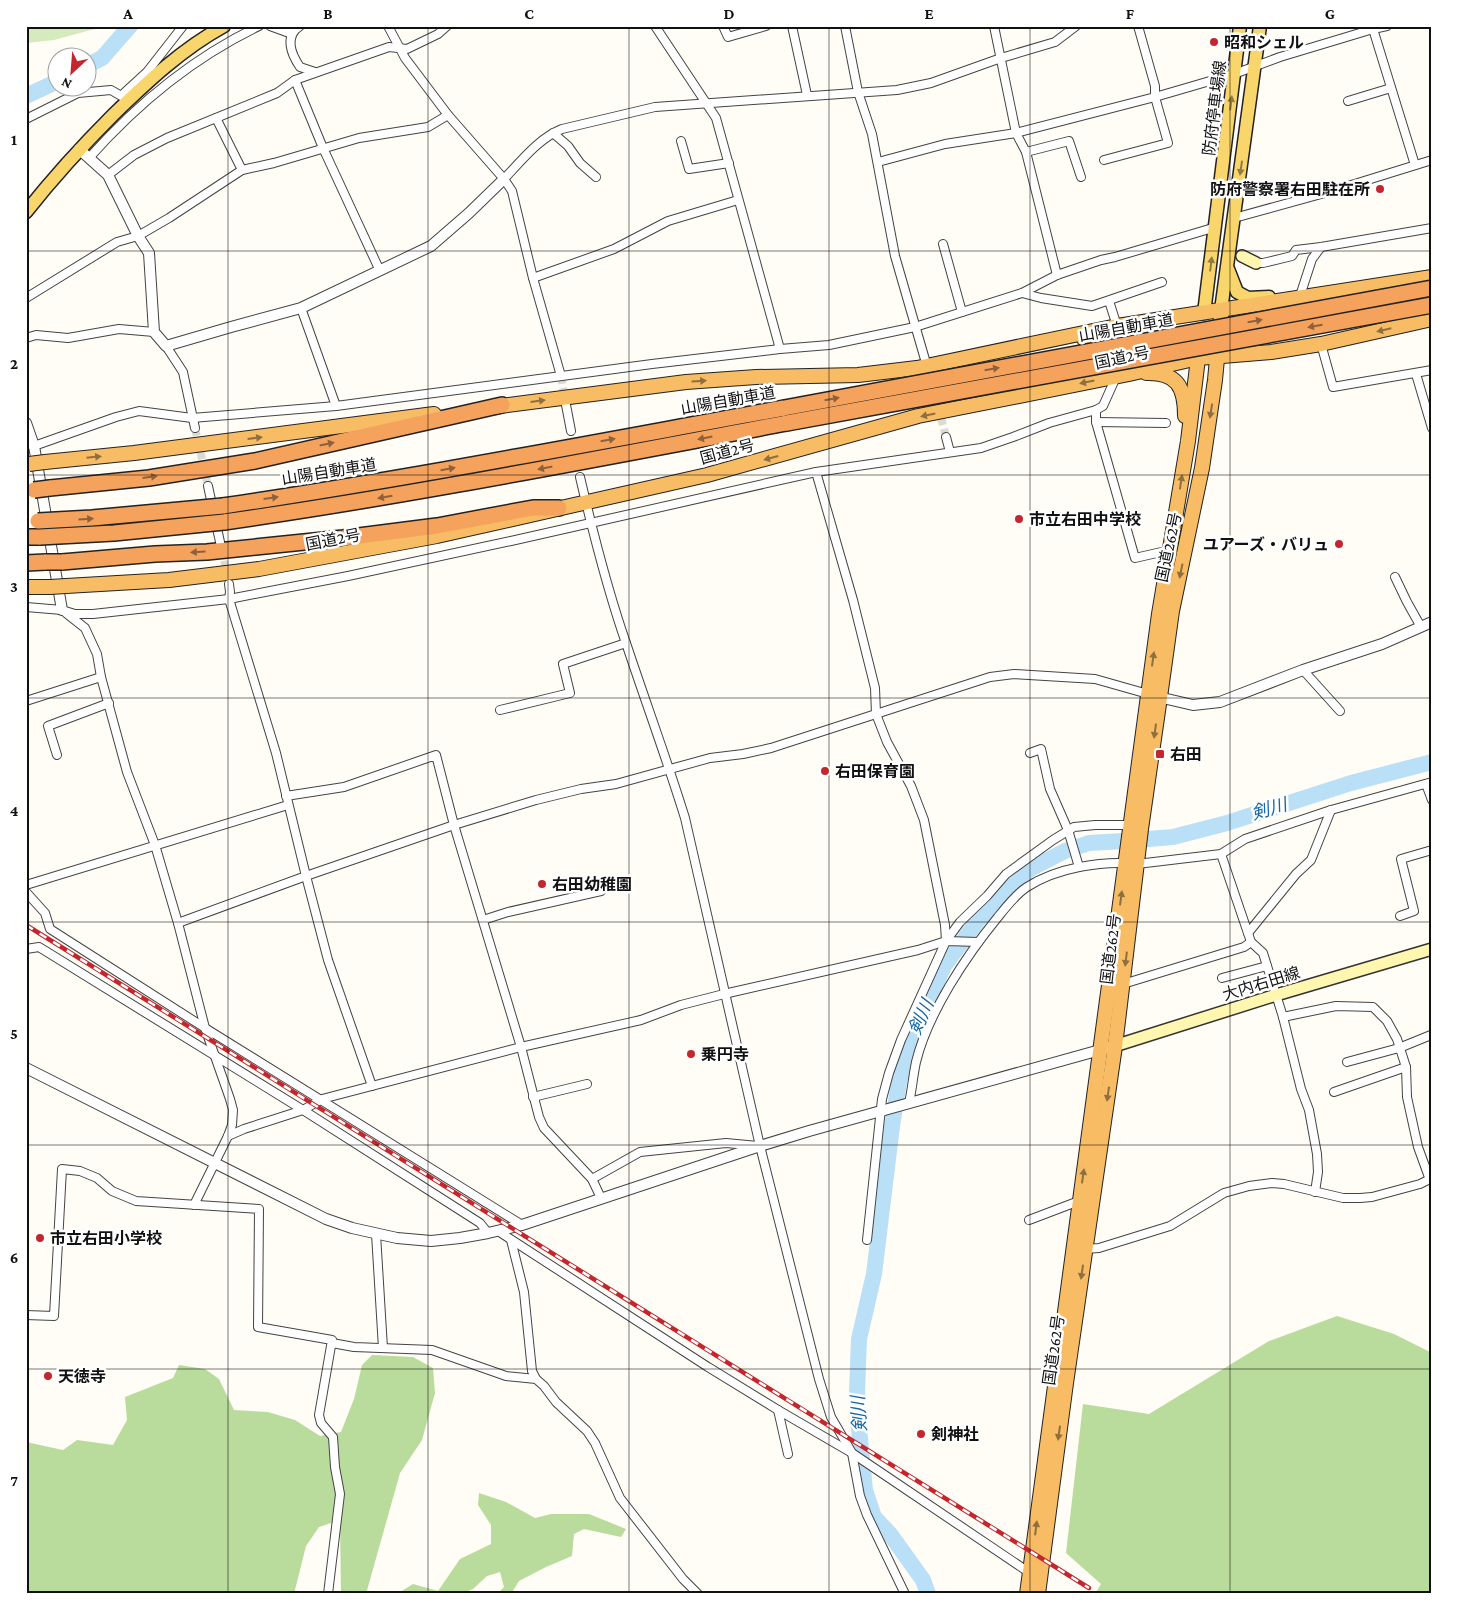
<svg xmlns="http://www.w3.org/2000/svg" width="1458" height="1620" viewBox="0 0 1458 1620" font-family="'Crimson Pro','Noto Sans JP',serif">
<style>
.green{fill:#d5ebbd}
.forest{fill:#b9dc9c}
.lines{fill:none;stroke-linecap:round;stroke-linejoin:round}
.river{stroke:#b9e0f7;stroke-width:16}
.minor-tunnel{stroke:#dbdad3;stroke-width:8;stroke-dasharray:8 4;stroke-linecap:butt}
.minor-casing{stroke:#444;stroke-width:10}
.tertiary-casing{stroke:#444;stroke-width:12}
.secondary-casing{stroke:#333;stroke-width:14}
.primary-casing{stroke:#222;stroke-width:15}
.trunk-casing{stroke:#222;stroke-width:16}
.motorway-casing{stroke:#222;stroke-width:18}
.minor{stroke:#fff;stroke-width:8}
.tertiary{stroke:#fff;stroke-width:10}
.secondary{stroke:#fff6b0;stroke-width:11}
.primary{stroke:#f9d66b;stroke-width:12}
.trunk{stroke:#f7bc64;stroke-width:14}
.motorway{stroke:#f5a25d;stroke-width:15}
.rail-casing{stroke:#c4262e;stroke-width:4.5}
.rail{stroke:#fff;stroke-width:2.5;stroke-dasharray:8;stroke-linecap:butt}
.trunk-bridge-casing{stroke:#222;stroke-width:16;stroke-linecap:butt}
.motorway-bridge-casing{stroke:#222;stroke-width:18;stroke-linecap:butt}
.trunk-bridge{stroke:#f7bc64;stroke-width:14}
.motorway-bridge{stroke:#f5a25d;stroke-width:15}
.oneway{fill:#917d42}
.oneway2{fill:#8e613b}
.oneway3{fill:#906f3f}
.grid{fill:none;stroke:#111;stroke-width:1;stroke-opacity:0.55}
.poi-dot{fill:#c4262e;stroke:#fff;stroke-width:2}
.labels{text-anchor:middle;stroke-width:5;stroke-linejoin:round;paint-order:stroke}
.poi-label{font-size:16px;font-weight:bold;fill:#111;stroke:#fff;text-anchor:start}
.street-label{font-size:16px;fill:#111;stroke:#fff}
.water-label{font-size:18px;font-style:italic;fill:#1768a6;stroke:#fff}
.neatline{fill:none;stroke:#111;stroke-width:2}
.grid-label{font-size:16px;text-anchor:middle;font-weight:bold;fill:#111}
</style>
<rect width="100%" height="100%" fill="#fffdf5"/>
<!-- green -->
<polygon class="green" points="26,26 106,26 54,40 26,43"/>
<!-- forest -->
<g class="forest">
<polygon points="1337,1316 1394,1334 1432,1353 1432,1594 1095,1594 1101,1584 1066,1553 1083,1404 1149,1414 1269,1341"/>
<polygon points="372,1355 413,1357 433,1368 435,1393 422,1440 400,1473 366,1594 341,1594 340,1520 319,1527 306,1546 294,1594 26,1594 26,1442 63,1450 77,1440 113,1445 127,1420 125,1397 173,1378 179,1365 205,1369 219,1379 234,1410 268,1412 295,1420 320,1436 341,1432 354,1399 362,1365"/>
<polygon points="479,1493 506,1502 535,1518 551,1514 589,1514 626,1529 621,1537 584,1529 574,1534 572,1556 546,1567 519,1581 511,1594 497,1594 504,1587 500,1572 487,1576 473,1589 461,1594 397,1594 413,1584 438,1591 460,1559 491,1544 491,1525 478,1505"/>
</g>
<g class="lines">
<!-- river -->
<g class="river">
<polyline points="88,65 102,58 130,26"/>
<polyline points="26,96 58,81"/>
<polyline points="928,1594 923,1580 890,1534 874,1517 865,1490 858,1419 857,1392 859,1339 874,1274 892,1126 899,1082 906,1050 944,966 979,919 1030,869 1065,851 1089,843 1123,841 1173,837 1227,823 1351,783 1432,762"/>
</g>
<!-- minor-tunnel -->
<g class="minor-tunnel">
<polyline points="561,376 565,399"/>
<polyline points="935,394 946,437"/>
<polyline points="195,428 208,486"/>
<polyline points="222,549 227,575"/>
</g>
<defs>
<g id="minor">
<polyline points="270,26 292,34"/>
<path d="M300,26C284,36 291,54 300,67L315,72"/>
<polyline points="388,26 405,58 448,115 504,179 512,191 533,278 561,376"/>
<polyline points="655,26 716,118 780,349"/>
<polyline points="723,26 728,37 766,26"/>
<polyline points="792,26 807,95"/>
<polyline points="845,26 858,92 872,134 895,256 926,363"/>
<polyline points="994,26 1016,133 1026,152 1057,275"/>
<polyline points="1373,29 1415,165"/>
<polyline points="295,80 323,148 380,271"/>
<polyline points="122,95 147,72 183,26"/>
<polyline points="1348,101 1391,88"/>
<polyline points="216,118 242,170"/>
<polyline points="26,119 78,93 111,90 128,100"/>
<polyline points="553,133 568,146 580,163 596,177"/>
<polyline points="681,141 689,169 729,163"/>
<polyline points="1026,152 1069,141 1081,177"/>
<path d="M89,158C137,104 194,57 259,26"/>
<polyline points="1104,160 1168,143 1155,97 1155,86 1138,26"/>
<polyline points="878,162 945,144 1016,133 1155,97 1234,74 1280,57 1373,29 1387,26"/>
<polyline points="108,175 134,155 167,138 277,93 295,80 389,47 407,49 438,34 447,26"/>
<path d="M504,179C522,160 539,138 562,129L655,107L897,90L931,83L1001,58L1055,42L1076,26"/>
<polyline points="1234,218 1332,191 1432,160"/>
<polyline points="943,244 962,312"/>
<polyline points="1256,263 1263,263 1292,256 1296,250 1321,247 1432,228"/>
<polyline points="533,278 614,249 668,221 738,200"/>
<polyline points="1022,293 1041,298 1092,306 1162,282"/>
<polyline points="26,298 117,242 138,236 169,218 242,170 274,163 359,138 428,127 448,115"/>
<polyline points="1299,299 1312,259 1321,247"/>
<polyline points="1109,301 1117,326"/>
<polyline points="301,308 336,406"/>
<polyline points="26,338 36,335 68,338 119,329 154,332"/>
<polyline points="1321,344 1333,387 1432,370"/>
<polyline points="166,346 183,372 195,428"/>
<polyline points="1416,374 1432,428"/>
<polyline points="566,405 571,431"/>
<polyline points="1096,410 1096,422 1135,558 1170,550"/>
<polyline points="1096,422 1166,423"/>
<polyline points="946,437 950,452"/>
<polyline points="26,443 34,446 116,417 139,411 192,418 336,406 652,364 780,349 829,345 915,327 1022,293 1057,275 1101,260 1115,257 1216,227"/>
<polyline points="816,472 853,600 875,688 876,714 887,742 911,786 924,820 945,925 946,941"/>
<path d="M580,477C593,533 608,592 627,646C646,703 667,760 685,818L760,1146L819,1379L831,1417L852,1453L860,1496L867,1515L905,1594"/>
<polyline points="208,486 220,542"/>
<polyline points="1395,577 1407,602 1421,627"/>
<polyline points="229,584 230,592 229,599 276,753 306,876 328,960 372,1086"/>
<polyline points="26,607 62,610 75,614 93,614 229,599 348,576 511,541 816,472 981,448 1013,437 1049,423 1096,410 1103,406 1116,377"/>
<polyline points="66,613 85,628 97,654 101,677 127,772 155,845 178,923 205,1028 230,1099 233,1110 232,1125 228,1136 194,1205"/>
<polyline points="1303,670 1340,711"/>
<polyline points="26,701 101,677"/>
<polyline points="500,710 570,693 563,664 626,643"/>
<polyline points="1030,753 1041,749 1050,789 1068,830 1079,867"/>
<polyline points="57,755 48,726 109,703"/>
<polyline points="1426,784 1432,800"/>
<polyline points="286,796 344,787 436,755 454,825 521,1047 539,1117 544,1128 592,1179 601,1198"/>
<polyline points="1221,854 1251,942 1263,953 1283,1017 1301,1089 1309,1110 1317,1154 1318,1172 1315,1192"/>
<polyline points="26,885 288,805"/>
<polyline points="26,892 45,913 50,929 205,1028 522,1225"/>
<polyline points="1400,916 1414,911 1401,859 1432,850"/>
<polyline points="483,920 508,912 601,891"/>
<polyline points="178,923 306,876 454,825 536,800 581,789 616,784 710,758 743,754 771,748 990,677 1014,674 1095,679 1148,694"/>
<polyline points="1248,933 1296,874 1311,860 1331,810"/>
<polyline points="26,949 39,947 303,1110 480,1223 488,1233"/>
<polyline points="1222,978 1267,966"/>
<polyline points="1123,984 1244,947 1251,942"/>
<polyline points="1283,1017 1336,1006 1373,1007 1387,1021 1397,1039 1406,1067 1407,1097 1418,1147 1430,1180"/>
<polyline points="1347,1062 1399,1048 1431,1035"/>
<polyline points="1334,1092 1406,1067"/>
<polyline points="533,1097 587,1084"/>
<path d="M909,1103C912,1090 913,1076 916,1062C928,1013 966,956 998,917C1006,907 1016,894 1027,887C1056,868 1103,860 1137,864L1221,854L1245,839L1331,810L1432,782"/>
<polyline points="228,1136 244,1129 303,1110 322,1099 521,1047 641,1020 681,1005 724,994 918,950 946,941 978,942"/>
<polyline points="592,1179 640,1152 726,1143 758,1146"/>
<polyline points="1029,1220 1079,1201"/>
<polyline points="498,1231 708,1367 778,1410 852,1453 1030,1573"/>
<polyline points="376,1234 383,1348"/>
<polyline points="511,1240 524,1292 532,1371 536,1379"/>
<polyline points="867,1240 882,1099 889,1073 901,1040 946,941 960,922 987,896 1006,874 1053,840 1074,827 1095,825 1131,825"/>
<polyline points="1085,1249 1099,1248 1170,1226 1224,1193 1249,1186 1272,1183 1284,1184 1343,1198 1360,1198 1372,1197 1420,1184 1432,1178"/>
<polyline points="26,1315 54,1316 62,1169 80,1171 97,1178 112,1191 136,1201 259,1209 258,1327 332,1340 319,1415 321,1423 333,1437 335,1467 340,1494 328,1594"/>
<polyline points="332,1343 354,1347 432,1350 506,1376 536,1379 544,1386 556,1402 587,1431 595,1443 620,1498 683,1579 698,1594"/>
<polyline points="778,1410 788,1454"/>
</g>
<g id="tertiary">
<polyline points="79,149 108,175 138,236 149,253 154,332 166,346 231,327 301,308 431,246 469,213 504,179"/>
<polyline points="26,423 34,446 62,610"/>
<polyline points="1154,696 1193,705 1220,702 1303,670 1382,644 1432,622"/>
<polyline points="26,1068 326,1219 352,1228 397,1238 431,1241 460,1238 488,1233 522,1225 760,1146 809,1131 1100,1050"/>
</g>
<g id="secondary">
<polyline points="1242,256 1256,263"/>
<polyline points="1108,1048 1276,995 1432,949"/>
</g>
<g id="primary">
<path d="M26,212C53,178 82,146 113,115C147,82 182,49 224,26"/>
<polyline points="1228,269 1237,292 1248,298 1269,297"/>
<polyline points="1221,310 1260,26"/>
<polyline points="1204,313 1240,26"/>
</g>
<g id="trunk">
<path d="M1084,339C1120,339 1152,339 1186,352"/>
<path d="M1146,373C1177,372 1185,387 1185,416"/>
<polyline points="493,407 686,382 756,377 858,375 917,368 1117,326 1432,277"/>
<polyline points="45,462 134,453 434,414"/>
<polyline points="66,586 169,580 259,569 437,536 707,475 918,416 1129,374 1198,358 1271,352 1321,344 1432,319"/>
<polyline points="26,587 50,587"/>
<polyline points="1027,1594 1159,614 1188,441 1199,350"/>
<polyline points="1038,1594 1066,1383 1115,1046 1141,829 1160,697 1172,611 1202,468 1215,380 1221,316"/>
</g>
<g id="motorway">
<polyline points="50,488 149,478 255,461 502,405"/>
<path d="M223,506C411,478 597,442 784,408"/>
<path d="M224,522C413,495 600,458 787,423"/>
<polyline points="26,537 40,537"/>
<polyline points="62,562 155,554 207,552 343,538 437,526 533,508 559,508"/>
<polyline points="26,563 46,562"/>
</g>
</defs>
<!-- minor casing -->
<use href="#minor" class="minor-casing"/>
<!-- tertiary casing -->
<use href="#tertiary" class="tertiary-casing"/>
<!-- secondary casing -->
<use href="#secondary" class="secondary-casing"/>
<!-- primary casing -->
<use href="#primary" class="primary-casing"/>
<!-- trunk casing -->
<use href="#trunk" class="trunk-casing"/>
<!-- motorway casing -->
<use href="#motorway" class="motorway-casing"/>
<!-- minor -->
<use href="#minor" class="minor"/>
<!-- tertiary -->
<use href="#tertiary" class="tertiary"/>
<!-- secondary -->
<use href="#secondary" class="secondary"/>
<!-- primary -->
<use href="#primary" class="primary"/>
<!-- trunk -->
<use href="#trunk" class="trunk"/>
<!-- motorway -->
<use href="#motorway" class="motorway"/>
<defs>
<polyline id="rail" points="26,925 1089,1588"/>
</defs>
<!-- rail casing -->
<use href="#rail" class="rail-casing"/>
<!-- rail -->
<use href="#rail" class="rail"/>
<defs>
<g id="trunk-bridge">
<polyline points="29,464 45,462"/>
<polyline points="50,587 66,586"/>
</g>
<g id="motorway-bridge">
<polyline points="784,408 1432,288"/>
<polyline points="787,423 1432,305"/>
<polyline points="34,490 50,488"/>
<polyline points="38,521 92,518 223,506"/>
<polyline points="40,537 114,533 224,522"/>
<polyline points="46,562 62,562"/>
</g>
</defs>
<!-- trunk-bridge casing -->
<use href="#trunk-bridge" class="trunk-bridge-casing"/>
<!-- motorway-bridge casing -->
<use href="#motorway-bridge" class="motorway-bridge-casing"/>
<!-- trunk-bridge -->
<use href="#trunk-bridge" class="trunk-bridge"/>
<!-- motorway-bridge -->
<use href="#motorway-bridge" class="motorway-bridge"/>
</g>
<!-- one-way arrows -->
<defs><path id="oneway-solid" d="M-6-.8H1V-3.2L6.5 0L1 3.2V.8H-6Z" transform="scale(1.25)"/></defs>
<g class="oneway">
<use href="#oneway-solid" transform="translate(1231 103) rotate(-83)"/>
<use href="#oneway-solid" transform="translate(1241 168) rotate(98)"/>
<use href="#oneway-solid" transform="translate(1211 264) rotate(-83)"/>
</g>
<g class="oneway2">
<use href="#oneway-solid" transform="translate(1255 321) rotate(-10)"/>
<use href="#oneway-solid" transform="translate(1315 326) rotate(170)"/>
<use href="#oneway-solid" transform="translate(992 369) rotate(-10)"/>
<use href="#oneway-solid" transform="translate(832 399) rotate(-10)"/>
<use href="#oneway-solid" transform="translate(705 438) rotate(169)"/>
<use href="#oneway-solid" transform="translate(608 440) rotate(-10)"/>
<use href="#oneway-solid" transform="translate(327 444) rotate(-12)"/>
<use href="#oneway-solid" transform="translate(545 468) rotate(169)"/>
<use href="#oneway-solid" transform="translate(448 469) rotate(-10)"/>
<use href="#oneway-solid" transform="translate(150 477) rotate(-7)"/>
<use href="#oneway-solid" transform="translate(385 497) rotate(170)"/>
<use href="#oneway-solid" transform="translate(271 498) rotate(-8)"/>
<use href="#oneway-solid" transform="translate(86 519) rotate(-3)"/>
<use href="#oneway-solid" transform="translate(198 552) rotate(177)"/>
</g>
<g class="oneway3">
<use href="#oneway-solid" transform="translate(1384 330) rotate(167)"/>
<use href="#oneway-solid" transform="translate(699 381) rotate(-4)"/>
<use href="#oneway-solid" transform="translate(1087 382) rotate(168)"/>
<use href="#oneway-solid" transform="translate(538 401) rotate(-7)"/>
<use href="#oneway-solid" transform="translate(1211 411) rotate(99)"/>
<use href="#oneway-solid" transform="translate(928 415) rotate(168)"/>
<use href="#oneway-solid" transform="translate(255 438) rotate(-7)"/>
<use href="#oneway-solid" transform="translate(94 457) rotate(-6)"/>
<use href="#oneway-solid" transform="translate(771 458) rotate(165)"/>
<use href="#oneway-solid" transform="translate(1181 482) rotate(-81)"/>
<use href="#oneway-solid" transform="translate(1181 571) rotate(102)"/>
<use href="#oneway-solid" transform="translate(1153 659) rotate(-82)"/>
<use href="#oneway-solid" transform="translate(1155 731) rotate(98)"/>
<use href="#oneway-solid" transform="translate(1121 898) rotate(-82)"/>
<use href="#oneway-solid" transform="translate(1126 959) rotate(97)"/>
<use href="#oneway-solid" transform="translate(1108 1094) rotate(98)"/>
<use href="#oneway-solid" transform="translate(1083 1176) rotate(-82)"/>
<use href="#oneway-solid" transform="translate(1082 1272) rotate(98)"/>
<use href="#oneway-solid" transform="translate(1059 1433) rotate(98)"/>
<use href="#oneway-solid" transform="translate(1036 1528) rotate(-83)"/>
</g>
<!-- grid -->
<path class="grid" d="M228,26V1594M428,26V1594M629,26V1594M829,26V1594M1030,26V1594M1230,26V1594M26,251H1432M26,475H1432M26,698H1432M26,922H1432M26,1145H1432M26,1369H1432"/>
<!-- markers -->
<g class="poi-dot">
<circle cx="1214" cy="42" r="5"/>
<circle cx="1380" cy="189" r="5"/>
<circle cx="1019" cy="519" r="5"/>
<circle cx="1339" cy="544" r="5"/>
<rect x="1155" y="749" width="10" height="10" rx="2.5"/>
<circle cx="825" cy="771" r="5"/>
<circle cx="542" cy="884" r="5"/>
<circle cx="691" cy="1054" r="5"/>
<circle cx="40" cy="1238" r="5"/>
<circle cx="48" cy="1376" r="5"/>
<circle cx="921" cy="1434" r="5"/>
</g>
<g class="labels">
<!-- poi labels -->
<g class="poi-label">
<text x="1224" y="48">昭和シェル</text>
<text x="1370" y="195" text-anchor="end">防府警察署右田駐在所</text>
<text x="1029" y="525">市立右田中学校</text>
<text x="1329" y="550" text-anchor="end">ユアーズ・バリュ</text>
<text x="1170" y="760">右田</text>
<text x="835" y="777">右田保育園</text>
<text x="552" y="890">右田幼稚園</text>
<text x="701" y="1060">乗円寺</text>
<text x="50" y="1244">市立右田小学校</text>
<text x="58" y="1382">天徳寺</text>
<text x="931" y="1440">剣神社</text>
</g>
<!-- street labels -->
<g class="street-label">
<text transform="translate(1214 108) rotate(-83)" y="6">防府停車場線</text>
<text transform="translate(1126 327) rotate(-10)" y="6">山陽自動車道</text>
<text transform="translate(1122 357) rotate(-12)" y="6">国道2号</text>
<text transform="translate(728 400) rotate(-10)" y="6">山陽自動車道</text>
<text transform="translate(727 451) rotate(-15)" y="6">国道2号</text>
<text transform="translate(329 471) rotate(-9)" y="6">山陽自動車道</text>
<text transform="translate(333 539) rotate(-11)" y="6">国道2号</text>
<text transform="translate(1168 547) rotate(-78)" y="6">国道262号</text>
<text transform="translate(1110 949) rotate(-83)" y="6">国道262号</text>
<text transform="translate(1261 983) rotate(-17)" y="6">大内右田線</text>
<text transform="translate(1053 1350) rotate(-82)" y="6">国道262号</text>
</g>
<!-- water labels -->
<g class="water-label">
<text transform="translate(1269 809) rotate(-16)" y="6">剣川</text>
<text transform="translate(921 1017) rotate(-66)" y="6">剣川</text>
<text transform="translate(859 1414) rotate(-94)" y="6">剣川</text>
</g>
</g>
<!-- border -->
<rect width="1458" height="1620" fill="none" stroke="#ffffff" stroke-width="55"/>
<!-- north arrow -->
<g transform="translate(72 72) rotate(206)"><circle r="24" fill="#ffffff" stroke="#a0a0a0"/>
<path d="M0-4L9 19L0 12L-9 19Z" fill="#c4262e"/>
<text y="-8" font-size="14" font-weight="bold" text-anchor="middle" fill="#111111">N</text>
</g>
<rect x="28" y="28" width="1402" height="1564" class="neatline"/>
<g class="grid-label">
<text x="128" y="19">A</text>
<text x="328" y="19">B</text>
<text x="529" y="19">C</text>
<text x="729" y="19">D</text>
<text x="929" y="19">E</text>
<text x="1130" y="19">F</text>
<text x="1330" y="19">G</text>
<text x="14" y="145">1</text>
<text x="14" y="369">2</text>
<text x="14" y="592">3</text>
<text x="14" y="816">4</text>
<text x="14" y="1039">5</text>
<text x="14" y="1263">6</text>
<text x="14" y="1486">7</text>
</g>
</svg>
